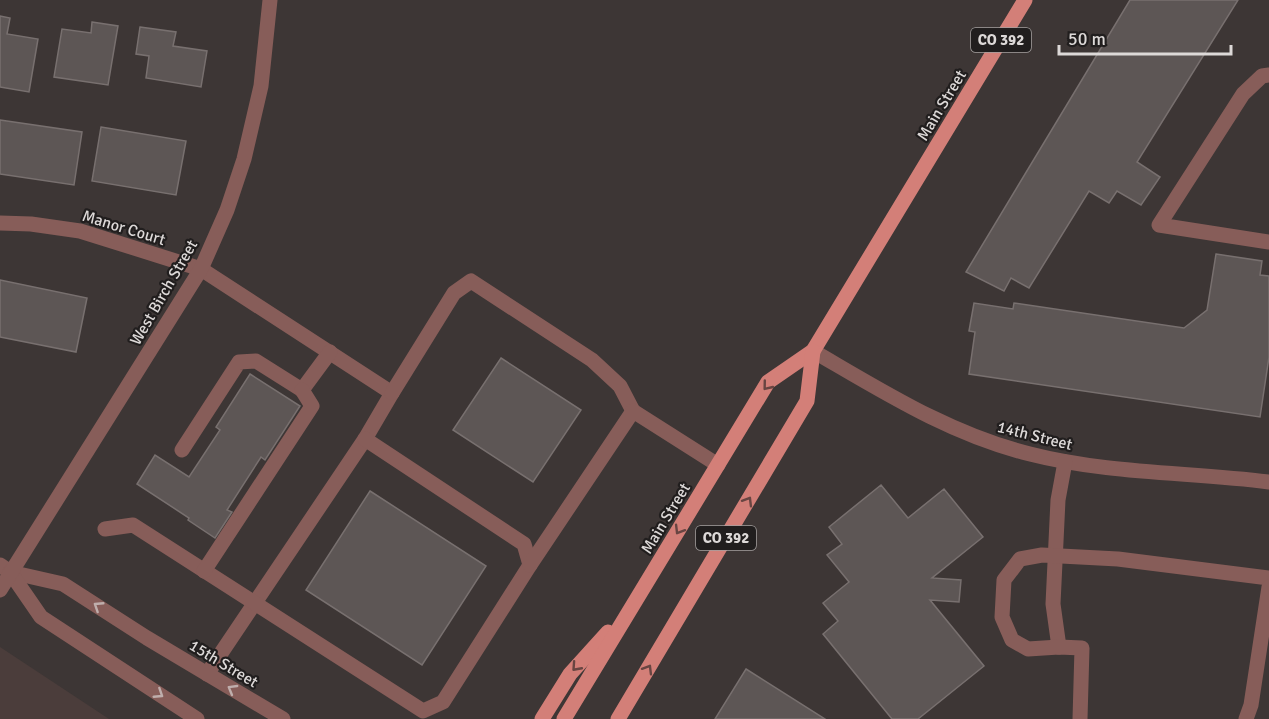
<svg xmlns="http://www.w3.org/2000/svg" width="1269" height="719" viewBox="0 0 1269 719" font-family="Signika,sans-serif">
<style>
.built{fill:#4b3d3b}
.building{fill:#5d5655;stroke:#78706f;stroke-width:1.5}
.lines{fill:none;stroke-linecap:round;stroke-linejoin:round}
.minor{stroke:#875d59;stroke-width:15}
.major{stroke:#d37f78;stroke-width:15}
.oneway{stroke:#684542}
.oneway2{stroke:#bfaeac}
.labels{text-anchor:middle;stroke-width:4.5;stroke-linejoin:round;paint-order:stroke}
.shield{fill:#211e1e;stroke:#a5a1a0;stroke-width:1.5}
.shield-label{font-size:15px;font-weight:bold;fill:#ddd9d8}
.street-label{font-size:16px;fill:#ddd9d8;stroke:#211e1e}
</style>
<rect width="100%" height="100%" fill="#3d3635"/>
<!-- built -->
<polygon class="built" points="0,647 109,719 0,719"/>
<!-- building -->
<g class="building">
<polygon points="1130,0 1238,0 1137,162 1160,177 1141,205 1117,191 1109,203 1089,191 1029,288 1011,278 1004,291 966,272"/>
<polygon points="0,16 10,18 7,34 38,39 29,92 0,87"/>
<polygon points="92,22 118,26 108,85 54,77 62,29 91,33"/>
<polygon points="140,27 176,32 173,46 207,51 201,87 146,78 149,56 136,54"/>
<polygon points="0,120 82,132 74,185 0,174"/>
<polygon points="101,127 186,141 176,195 92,181"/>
<polygon points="1216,254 1262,261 1260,275 1269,276 1269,357 1260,417 969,374 975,332 969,331 974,303 1013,309 1014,303 1184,328 1207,310"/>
<polygon points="0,280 87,298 76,352 0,337"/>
<polygon points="501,358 581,410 533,482 453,430"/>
<polygon points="250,374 300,406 265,460 261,457 227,510 232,512 215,538 188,520 189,518 137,484 155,455 189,477 220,430 216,427"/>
<polygon points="881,485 908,518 944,489 983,537 932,578 961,580 959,602 930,600 984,666 918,719 892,719 823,634 838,621 823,603 849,582 827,555 842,544 829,527"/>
<polygon points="370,491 486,566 422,665 306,590"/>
<polygon points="746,669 825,719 715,719"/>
</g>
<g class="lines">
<!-- minor -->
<g class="minor">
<polyline points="1269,75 1262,76 1243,94 1159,225 1269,242"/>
<polyline points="0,223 31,224 80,231 201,269 392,393 365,439 207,674"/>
<path d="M813,351C882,391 951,435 1030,454C1108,474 1190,472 1269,482"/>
<polyline points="392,393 454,293 471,281 592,360 620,386 633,411"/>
<polyline points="182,450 239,362 256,361 302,390 330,352"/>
<polyline points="105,529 133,525 423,711 443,702 530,565 524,544 365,439"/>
<polyline points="0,565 10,572 63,584 147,638 283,719"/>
<polyline points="530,565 633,411 718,465"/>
<polyline points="204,571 312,406 302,390"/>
<polyline points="10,572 41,617 197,719"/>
<polyline points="0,590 201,269 227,210 244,159 261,86 270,0"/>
<polyline points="1059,647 1053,604 1058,500 1065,462"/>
<polyline points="1080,719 1082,648 1059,647 1028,649 1012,640 1002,617 1004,580 1020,559 1042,555 1118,559 1269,578"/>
<polyline points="1246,719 1251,705 1269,587"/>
</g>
<!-- major -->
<g class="major">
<polyline points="542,719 570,674 608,632"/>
<polyline points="564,719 768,382 813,351 1025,0"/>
<polyline points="618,719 807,401 813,351"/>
</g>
</g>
<!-- one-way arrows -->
<defs><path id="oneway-chevron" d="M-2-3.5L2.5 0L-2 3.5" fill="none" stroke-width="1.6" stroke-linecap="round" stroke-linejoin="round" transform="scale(1.5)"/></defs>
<g class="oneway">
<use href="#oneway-chevron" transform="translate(767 386) rotate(129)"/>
<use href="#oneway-chevron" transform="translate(748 501) rotate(-59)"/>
<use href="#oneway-chevron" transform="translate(679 530) rotate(121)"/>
<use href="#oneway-chevron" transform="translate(576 667) rotate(132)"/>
<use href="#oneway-chevron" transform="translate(648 669) rotate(-59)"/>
</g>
<g class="oneway2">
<use href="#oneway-chevron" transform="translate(98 606) rotate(-147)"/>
<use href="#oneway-chevron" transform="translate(232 689) rotate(-150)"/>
<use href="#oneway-chevron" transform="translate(159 694) rotate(33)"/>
</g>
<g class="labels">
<!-- shield labels -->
<g class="shield">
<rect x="971" y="28" width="60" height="24" rx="4.5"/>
<rect x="696" y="526" width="60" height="24" rx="4.5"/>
</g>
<g class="shield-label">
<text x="1001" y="45">CO 392</text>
<text x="726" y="543">CO 392</text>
</g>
<!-- street labels -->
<g class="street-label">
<text transform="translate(941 105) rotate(-59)" y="6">Main Street</text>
<text transform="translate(124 227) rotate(17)" y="6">Manor Court</text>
<text transform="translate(163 292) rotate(-60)" y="6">West Birch Street</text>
<text transform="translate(1035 435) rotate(14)" y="6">14th Street</text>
<text transform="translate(665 518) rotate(-59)" y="6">Main Street</text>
<text transform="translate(224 663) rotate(31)" y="6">15th Street</text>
</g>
</g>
<!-- scale -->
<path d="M1059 45v9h172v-9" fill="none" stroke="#ddd9d8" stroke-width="3"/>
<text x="1068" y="45" font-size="18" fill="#ddd9d8" stroke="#211e1e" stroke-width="4.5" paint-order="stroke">50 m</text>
</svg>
